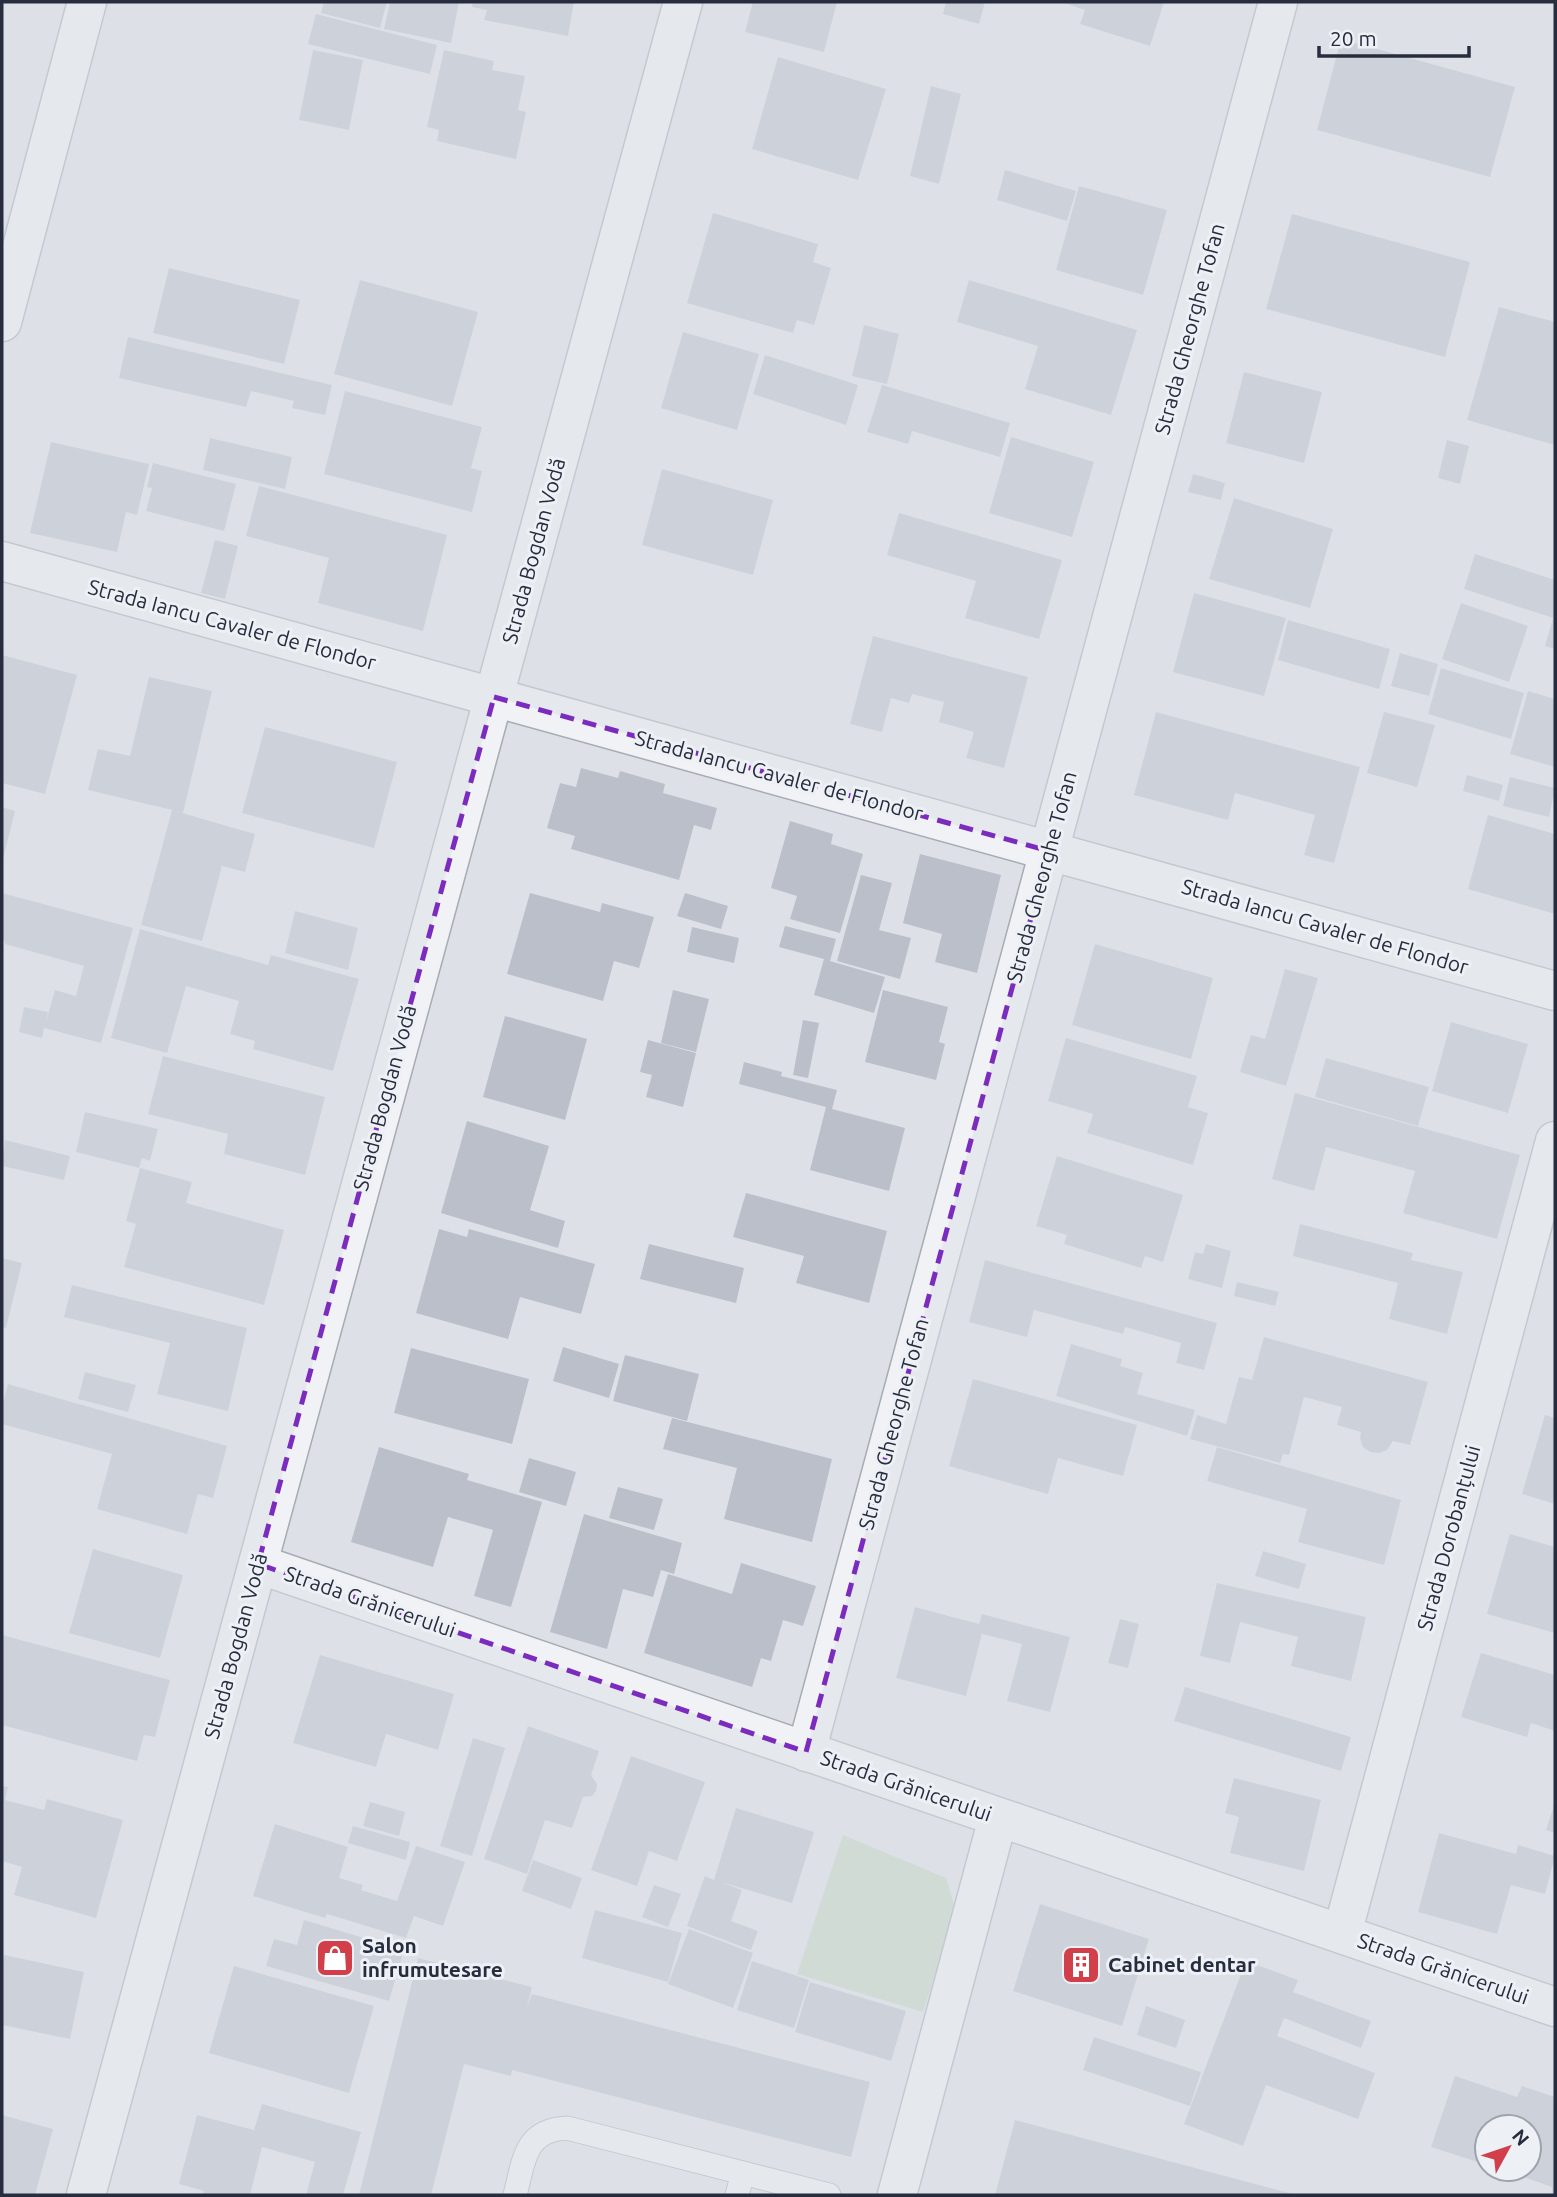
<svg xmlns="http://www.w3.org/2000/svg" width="1557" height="2197" viewBox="0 0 1557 2197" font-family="Ubuntu,sans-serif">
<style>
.green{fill:#c2d2be}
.building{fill:#bbbfca}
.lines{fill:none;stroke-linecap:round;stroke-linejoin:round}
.service-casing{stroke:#a6abb4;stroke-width:25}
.minor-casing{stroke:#a6abb4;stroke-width:41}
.service{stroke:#f0f2f6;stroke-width:23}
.minor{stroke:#f0f2f6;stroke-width:38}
.marked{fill:none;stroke:#7b2cbf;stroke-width:5;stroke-dasharray:14 9;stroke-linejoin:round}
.labels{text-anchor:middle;stroke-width:6;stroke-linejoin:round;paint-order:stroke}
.street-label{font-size:21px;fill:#272d3e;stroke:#edf0f5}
.poi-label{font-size:21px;font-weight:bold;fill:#272d3e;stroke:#edf0f5;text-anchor:start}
</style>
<rect width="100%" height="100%" fill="#dde1e7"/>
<!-- green -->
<polygon class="green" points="843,1835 946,1878 956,1910 923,2012 797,1974"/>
<!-- building -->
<g class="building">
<polygon points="324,2 387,2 380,28 321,13"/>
<polygon points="390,2 459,2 451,43 384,29"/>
<polygon points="473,2 574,2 568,36 484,20 487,10 472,7"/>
<polygon points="753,2 837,2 824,52 745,32"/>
<polygon points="946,2 985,2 979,24 943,14"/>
<polygon points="1062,2 1164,2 1150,46 1080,24 1085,10"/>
<polygon points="316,14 437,45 430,74 308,44"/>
<polygon points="1341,39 1515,87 1490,177 1317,130"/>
<polygon points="313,50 363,60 349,130 299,120"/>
<polygon points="444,50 494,61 492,70 525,76 518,110 526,112 516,159 437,141 439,130 427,127"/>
<polygon points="778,57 886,89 858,180 752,149"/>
<polygon points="931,86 961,94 939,184 910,176"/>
<polygon points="1005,170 1076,191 1067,221 997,200"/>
<polygon points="1079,186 1167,210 1143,295 1056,270"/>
<polygon points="713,213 818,244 813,262 831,268 814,325 797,320 793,333 687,303"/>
<polygon points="1292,214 1470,262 1445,357 1266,309"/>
<polygon points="169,268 300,300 284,364 153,333"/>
<polygon points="360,280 478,312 452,406 334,374"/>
<polygon points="969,280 1137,330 1111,415 1025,389 1038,346 957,322"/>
<polygon points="1499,307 1555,322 1555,445 1467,420"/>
<polygon points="864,325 899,334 887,384 852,376"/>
<polygon points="683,332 759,354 737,430 661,408"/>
<polygon points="128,337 332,385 325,415 292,408 294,401 251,391 246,407 119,378"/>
<polygon points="765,355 858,385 846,425 753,394"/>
<polygon points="1244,372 1322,392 1304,463 1226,443"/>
<polygon points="882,385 1010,423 1000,457 912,431 908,444 867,432"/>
<polygon points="345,391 482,427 471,468 482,471 472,512 324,474"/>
<polygon points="1011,437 1094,462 1072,537 989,513"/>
<polygon points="210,438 292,457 285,489 203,470"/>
<polygon points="1447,440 1469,446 1460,484 1438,478"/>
<polygon points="51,442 149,464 137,515 126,512 117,552 30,533"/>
<polygon points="153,463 236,484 224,531 146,511 152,488 147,487"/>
<polygon points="662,469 773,500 753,575 642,545"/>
<polygon points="1193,474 1225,483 1221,500 1188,492"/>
<polygon points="259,486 447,535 423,631 318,603 329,558 246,536"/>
<polygon points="1234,498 1333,529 1310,608 1209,579"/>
<polygon points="899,513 1062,560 1039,639 965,618 976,581 887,555"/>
<polygon points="215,540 238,546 225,599 201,593"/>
<polygon points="1475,554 1555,580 1555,649 1545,646 1553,618 1464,589"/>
<polygon points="1194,593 1286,618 1264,696 1173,672"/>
<polygon points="1461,603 1528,626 1509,682 1442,659"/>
<polygon points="1288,620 1390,649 1379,689 1278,660"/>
<polygon points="873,636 1028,677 1004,768 966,758 974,732 939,722 944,702 912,694 909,703 891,698 882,732 850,724"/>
<polygon points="1400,653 1438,664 1429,696 1391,686"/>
<polygon points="2,655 77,675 45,794 2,783"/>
<polygon points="1441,668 1524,693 1511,739 1428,714"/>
<polygon points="149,677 212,691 183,813 175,811 255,834 245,872 222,866 202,941 141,925 172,810 88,790 98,749 130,756"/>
<polygon points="1528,691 1555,699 1555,767 1510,754"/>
<polygon points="1156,712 1360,767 1334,863 1304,855 1315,815 1235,793 1228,820 1134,795"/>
<polygon points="1384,712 1435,725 1417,787 1367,773"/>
<polygon points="265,727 397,762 374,848 242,813"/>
<polygon points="581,768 618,778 620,771 665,784 663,793 717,808 711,830 694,825 679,880 571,849 575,836 547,828 560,783 576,787"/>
<polygon points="1467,775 1503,785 1499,801 1463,791"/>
<polygon points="1510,777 1555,788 1549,817 1503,806"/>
<polygon points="2,807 15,811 3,859 2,859"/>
<polygon points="1488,815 1555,834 1555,914 1468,889"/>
<polygon points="790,821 833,834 831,844 863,854 840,933 790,919 797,896 771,888"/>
<polygon points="920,854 1001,875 977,973 935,962 942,934 903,923"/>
<polygon points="861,875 892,883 879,930 911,938 900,979 837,961"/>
<polygon points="2,893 133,928 101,1043 44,1028 42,1038 19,1032 24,1007 48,1012 46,1022 55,990 76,996 84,966 5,944 5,941 2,940"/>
<polygon points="530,893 600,912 602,903 654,917 639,968 614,961 603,1001 507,974"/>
<polygon points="685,893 728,906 721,929 677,916"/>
<polygon points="295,911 358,928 348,970 285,953"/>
<polygon points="785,926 836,939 830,961 885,977 874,1013 814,995 824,959 779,947"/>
<polygon points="692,927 739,938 734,963 687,952"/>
<polygon points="140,929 268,965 271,955 359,979 333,1071 253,1049 255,1041 230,1034 239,1001 186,986 167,1053 111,1038"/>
<polygon points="1095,944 1213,978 1191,1059 1072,1025"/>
<polygon points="1285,969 1318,978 1286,1086 1240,1072 1251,1035 1265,1039"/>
<polygon points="673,990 709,999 696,1052 661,1043"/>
<polygon points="883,990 948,1007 939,1042 945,1044 936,1080 865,1062"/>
<polygon points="505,1016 587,1039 565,1120 483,1097"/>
<polygon points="803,1020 819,1023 808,1078 793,1075"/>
<polygon points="1451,1022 1528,1044 1508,1113 1432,1091"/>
<polygon points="1066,1038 1197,1076 1188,1107 1208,1113 1193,1165 1087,1133 1093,1114 1048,1101"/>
<polygon points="648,1040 696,1053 683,1107 646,1097 652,1075 640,1072"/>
<polygon points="163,1056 325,1097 305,1175 224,1154 228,1134 148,1114"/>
<polygon points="1326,1058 1429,1087 1418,1126 1315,1097"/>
<polygon points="744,1062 782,1072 781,1076 837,1090 832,1109 905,1128 889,1191 810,1170 826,1107 739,1084"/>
<polygon points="1295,1093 1520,1155 1497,1239 1403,1213 1415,1171 1326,1147 1314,1191 1272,1179"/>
<polygon points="85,1112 158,1129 150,1161 142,1158 139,1168 76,1152"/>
<polygon points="467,1121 549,1146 530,1210 565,1221 558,1248 441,1213"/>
<polygon points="5,1140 70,1156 64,1180 2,1166"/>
<polygon points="1057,1156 1183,1195 1163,1262 1145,1256 1141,1268 1064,1244 1067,1235 1036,1226"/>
<polygon points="140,1168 192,1182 186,1203 284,1230 264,1305 124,1267 136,1224 126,1221"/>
<polygon points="746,1193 887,1231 869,1303 796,1283 804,1256 733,1237"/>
<polygon points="1300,1224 1413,1253 1411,1260 1463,1272 1447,1334 1389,1319 1398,1283 1293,1256"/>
<polygon points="439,1229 467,1237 469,1229 595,1264 581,1314 520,1297 508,1339 416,1313"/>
<polygon points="649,1244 744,1268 736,1303 640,1279"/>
<polygon points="1206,1244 1231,1251 1222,1288 1188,1279 1195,1252 1203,1254"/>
<polygon points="2,1258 22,1263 6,1328 2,1327"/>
<polygon points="985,1260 1217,1323 1204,1370 1176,1363 1181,1343 1125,1327 1123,1334 1034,1310 1027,1337 969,1322"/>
<polygon points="1237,1282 1279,1292 1275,1306 1234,1296"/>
<polygon points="72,1285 247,1328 228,1411 157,1394 170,1343 64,1317"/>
<polygon points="1264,1337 1428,1382 1410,1445 1393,1441 1387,1450 1379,1453 1370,1452 1363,1447 1360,1438 1361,1432 1337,1425 1342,1407 1304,1397 1289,1455 1283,1454 1280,1463 1190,1439 1197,1415 1226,1424 1239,1377 1252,1380"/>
<polygon points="1071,1344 1122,1359 1120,1366 1143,1373 1137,1394 1195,1410 1187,1436 1056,1396"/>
<polygon points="563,1347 619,1364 609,1398 553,1381"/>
<polygon points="411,1348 529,1379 512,1444 394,1413"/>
<polygon points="625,1355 699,1374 687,1421 613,1401"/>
<polygon points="85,1372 136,1385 128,1412 78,1399"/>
<polygon points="973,1379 1137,1425 1123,1476 1058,1458 1048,1494 949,1466"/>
<polygon points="8,1384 227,1446 213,1498 198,1494 187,1534 97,1509 112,1454 2,1424 2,1407"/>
<polygon points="1545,1415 1555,1418 1555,1504 1522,1494"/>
<polygon points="672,1418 832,1459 812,1542 724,1519 737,1468 663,1449"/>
<polygon points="379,1447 469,1474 467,1480 542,1502 511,1607 474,1596 493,1530 448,1517 433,1567 351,1542"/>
<polygon points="1217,1447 1401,1500 1384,1565 1298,1542 1307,1509 1207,1481"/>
<polygon points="529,1458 576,1472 566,1506 519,1492"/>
<polygon points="618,1487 663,1499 654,1530 609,1518"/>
<polygon points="584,1514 682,1543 674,1574 661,1570 653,1597 623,1589 607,1649 550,1632"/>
<polygon points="1510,1534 1555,1547 1555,1633 1487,1614"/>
<polygon points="93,1549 183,1575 160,1658 69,1633"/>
<polygon points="1263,1551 1306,1564 1299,1589 1255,1576"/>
<polygon points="741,1563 816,1586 803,1626 783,1620 771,1661 761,1658 752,1687 644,1653 668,1574 732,1594"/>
<polygon points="1217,1583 1366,1617 1351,1681 1291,1666 1298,1637 1240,1622 1230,1663 1200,1656"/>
<polygon points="915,1607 979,1624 982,1614 1070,1637 1050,1712 1007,1701 1022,1644 982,1634 966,1696 896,1678"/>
<polygon points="1120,1619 1139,1624 1128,1668 1108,1663"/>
<polygon points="2,1635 170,1680 155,1737 144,1735 137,1761 2,1725"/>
<polygon points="1481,1653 1555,1675 1555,1731 1531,1723 1527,1737 1461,1717"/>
<polygon points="320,1655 454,1694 438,1750 386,1734 376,1767 293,1743"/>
<polygon points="1185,1687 1351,1737 1341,1771 1174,1721"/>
<polygon points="528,1726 599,1751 591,1775 597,1784 596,1791 592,1796 583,1797 572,1828 545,1820 527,1874 484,1859"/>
<polygon points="473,1738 505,1748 472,1856 440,1846"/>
<polygon points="631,1756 705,1782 677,1861 649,1851 637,1886 591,1870"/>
<polygon points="1234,1778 1321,1800 1304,1871 1230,1853 1239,1817 1225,1813"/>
<polygon points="2,1786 8,1787 5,1800 44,1810 47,1799 123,1820 96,1918 14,1895 22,1867 2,1861"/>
<polygon points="370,1802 405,1812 399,1836 363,1826"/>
<polygon points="1555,1802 1555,1833 1546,1830"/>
<polygon points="736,1808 814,1832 792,1903 721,1882 742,1890 731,1921 758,1931 751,1950 687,1926 705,1876 714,1880"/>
<polygon points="275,1824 348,1847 339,1878 363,1885 361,1890 397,1901 416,1846 465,1862 443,1926 414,1916 406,1938 327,1914 325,1918 253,1896"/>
<polygon points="353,1826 410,1842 406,1860 348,1843"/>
<polygon points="1439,1833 1516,1854 1518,1845 1555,1856 1545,1894 1511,1885 1497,1934 1418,1912"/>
<polygon points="533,1860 582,1878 571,1909 522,1891"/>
<polygon points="654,1885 681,1894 668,1927 642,1917"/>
<polygon points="1040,1904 1149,1939 1122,2026 1013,1991"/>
<polygon points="595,1910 682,1933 668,1982 582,1958"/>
<polygon points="304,1920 404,1950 389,2001 266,1966 274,1939 297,1945"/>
<polygon points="689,1929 753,1953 733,2008 668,1984"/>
<polygon points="4,1955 84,1972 70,2039 2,2025 2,1965"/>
<polygon points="418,1958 532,1987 527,2007 532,1994 870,2082 851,2157 512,2070 511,2076 464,2064 431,2195 359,2195"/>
<polygon points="752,1961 809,1980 794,2028 737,2010"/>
<polygon points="1246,1961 1298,1980 1293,1992 1371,2021 1361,2048 1284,2018 1277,2036 1375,2073 1358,2119 1266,2085 1243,2146 1184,2124"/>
<polygon points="234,1966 374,2006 349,2093 209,2053"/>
<polygon points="810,1982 906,2011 891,2061 795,2032"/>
<polygon points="1146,2006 1185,2020 1176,2048 1137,2035"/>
<polygon points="1094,2037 1201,2072 1190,2106 1083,2070"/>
<polygon points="1455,2076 1517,2097 1522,2086 1555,2097 1555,2195 1552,2195 1552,2187 1500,2169 1529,2169 1529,2127 1487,2127 1487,2165 1431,2147"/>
<polygon points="262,2104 361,2132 343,2195 306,2195 315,2162 262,2147 250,2195 203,2195 204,2191 179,2184 197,2115 254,2130"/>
<polygon points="2,2115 53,2129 35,2195 2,2195"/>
<polygon points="1015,2120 1293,2194 1293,2195 995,2195"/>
</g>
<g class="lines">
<defs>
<g id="service">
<path d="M515,2195C524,2161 524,2130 567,2128L829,2195"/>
<polyline points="737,2195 743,2173"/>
</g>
<g id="minor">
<polyline points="2,322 87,2"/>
<polyline points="2,561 1555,991"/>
<polyline points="258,1564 1555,2007"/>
<polyline points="806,1752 1278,2"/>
<polyline points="1342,1934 1555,1141"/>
<polyline points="86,2195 683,2"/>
<polyline points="897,2195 998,1818"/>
</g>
</defs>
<!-- service casing -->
<use href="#service" class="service-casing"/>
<!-- minor casing -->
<use href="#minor" class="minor-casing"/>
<!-- service -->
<use href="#service" class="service"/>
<!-- minor -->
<use href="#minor" class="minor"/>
</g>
<!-- marked area -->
<path d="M0 0H1557V2197H0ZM494,697L1049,851L806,1752L258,1564Z" fill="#dde1e7" fill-opacity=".55" fill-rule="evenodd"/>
<path class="marked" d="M494,697L1049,851L806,1752L258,1564Z"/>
<!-- icons -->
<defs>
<symbol id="shop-square" viewBox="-11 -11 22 22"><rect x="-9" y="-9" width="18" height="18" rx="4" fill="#d03f4a" stroke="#edf0f5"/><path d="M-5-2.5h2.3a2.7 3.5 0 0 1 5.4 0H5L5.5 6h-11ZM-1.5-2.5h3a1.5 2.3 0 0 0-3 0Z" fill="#fff"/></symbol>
<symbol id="building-square" viewBox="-11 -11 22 22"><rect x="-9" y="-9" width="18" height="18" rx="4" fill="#d03f4a" stroke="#edf0f5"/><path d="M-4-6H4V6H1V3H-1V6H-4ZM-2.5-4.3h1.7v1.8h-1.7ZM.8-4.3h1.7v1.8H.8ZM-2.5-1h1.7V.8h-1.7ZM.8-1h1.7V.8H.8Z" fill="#fff"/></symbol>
</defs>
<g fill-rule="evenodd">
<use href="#shop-square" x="313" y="1936" width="44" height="44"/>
<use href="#building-square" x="1059" y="1943" width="44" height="44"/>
</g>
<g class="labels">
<!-- street labels -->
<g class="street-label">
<text transform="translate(1190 329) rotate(-75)" y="7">Strada Gheorghe Tofan</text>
<text transform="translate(534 551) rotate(-75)" y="7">Strada Bogdan Vodă</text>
<text transform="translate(232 625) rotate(15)" y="7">Strada Iancu Cavaler de Flondor</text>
<text transform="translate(779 776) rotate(15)" y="7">Strada Iancu Cavaler de Flondor</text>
<text transform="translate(1042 877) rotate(-75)" y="7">Strada Gheorghe Tofan</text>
<text transform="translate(1325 927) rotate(16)" y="7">Strada Iancu Cavaler de Flondor</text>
<text transform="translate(385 1098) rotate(-75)" y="7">Strada Bogdan Vodă</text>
<text transform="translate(894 1424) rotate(-75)" y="7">Strada Gheorghe Tofan</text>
<text transform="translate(1449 1538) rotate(-75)" y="7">Strada Dorobanțului</text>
<text transform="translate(370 1602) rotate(19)" y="7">Strada Grănicerului</text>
<text transform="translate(236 1646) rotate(-75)" y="7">Strada Bogdan Vodă</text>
<text transform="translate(906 1786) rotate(19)" y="7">Strada Grănicerului</text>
<text transform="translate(1443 1969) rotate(19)" y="7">Strada Grănicerului</text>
</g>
<!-- poi labels -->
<g class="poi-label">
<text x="362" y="1953">Salon<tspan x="362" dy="24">infrumutesare</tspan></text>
<text x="1108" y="1972">Cabinet dentar</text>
</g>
</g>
<!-- border -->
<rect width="1557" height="2197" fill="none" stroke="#272d3e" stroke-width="7"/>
<!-- north arrow -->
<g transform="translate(1508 2148) rotate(50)"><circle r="33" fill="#edf0f5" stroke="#9ea2ac" stroke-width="2"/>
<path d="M0-5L12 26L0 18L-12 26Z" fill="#d03f4a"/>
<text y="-10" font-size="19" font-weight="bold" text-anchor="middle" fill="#272d3e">N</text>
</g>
<!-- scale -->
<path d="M1319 46v10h150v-10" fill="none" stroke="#272d3e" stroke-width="3.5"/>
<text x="1330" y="46" font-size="21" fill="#272d3e" stroke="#edf0f5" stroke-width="5" paint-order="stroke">20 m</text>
</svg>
